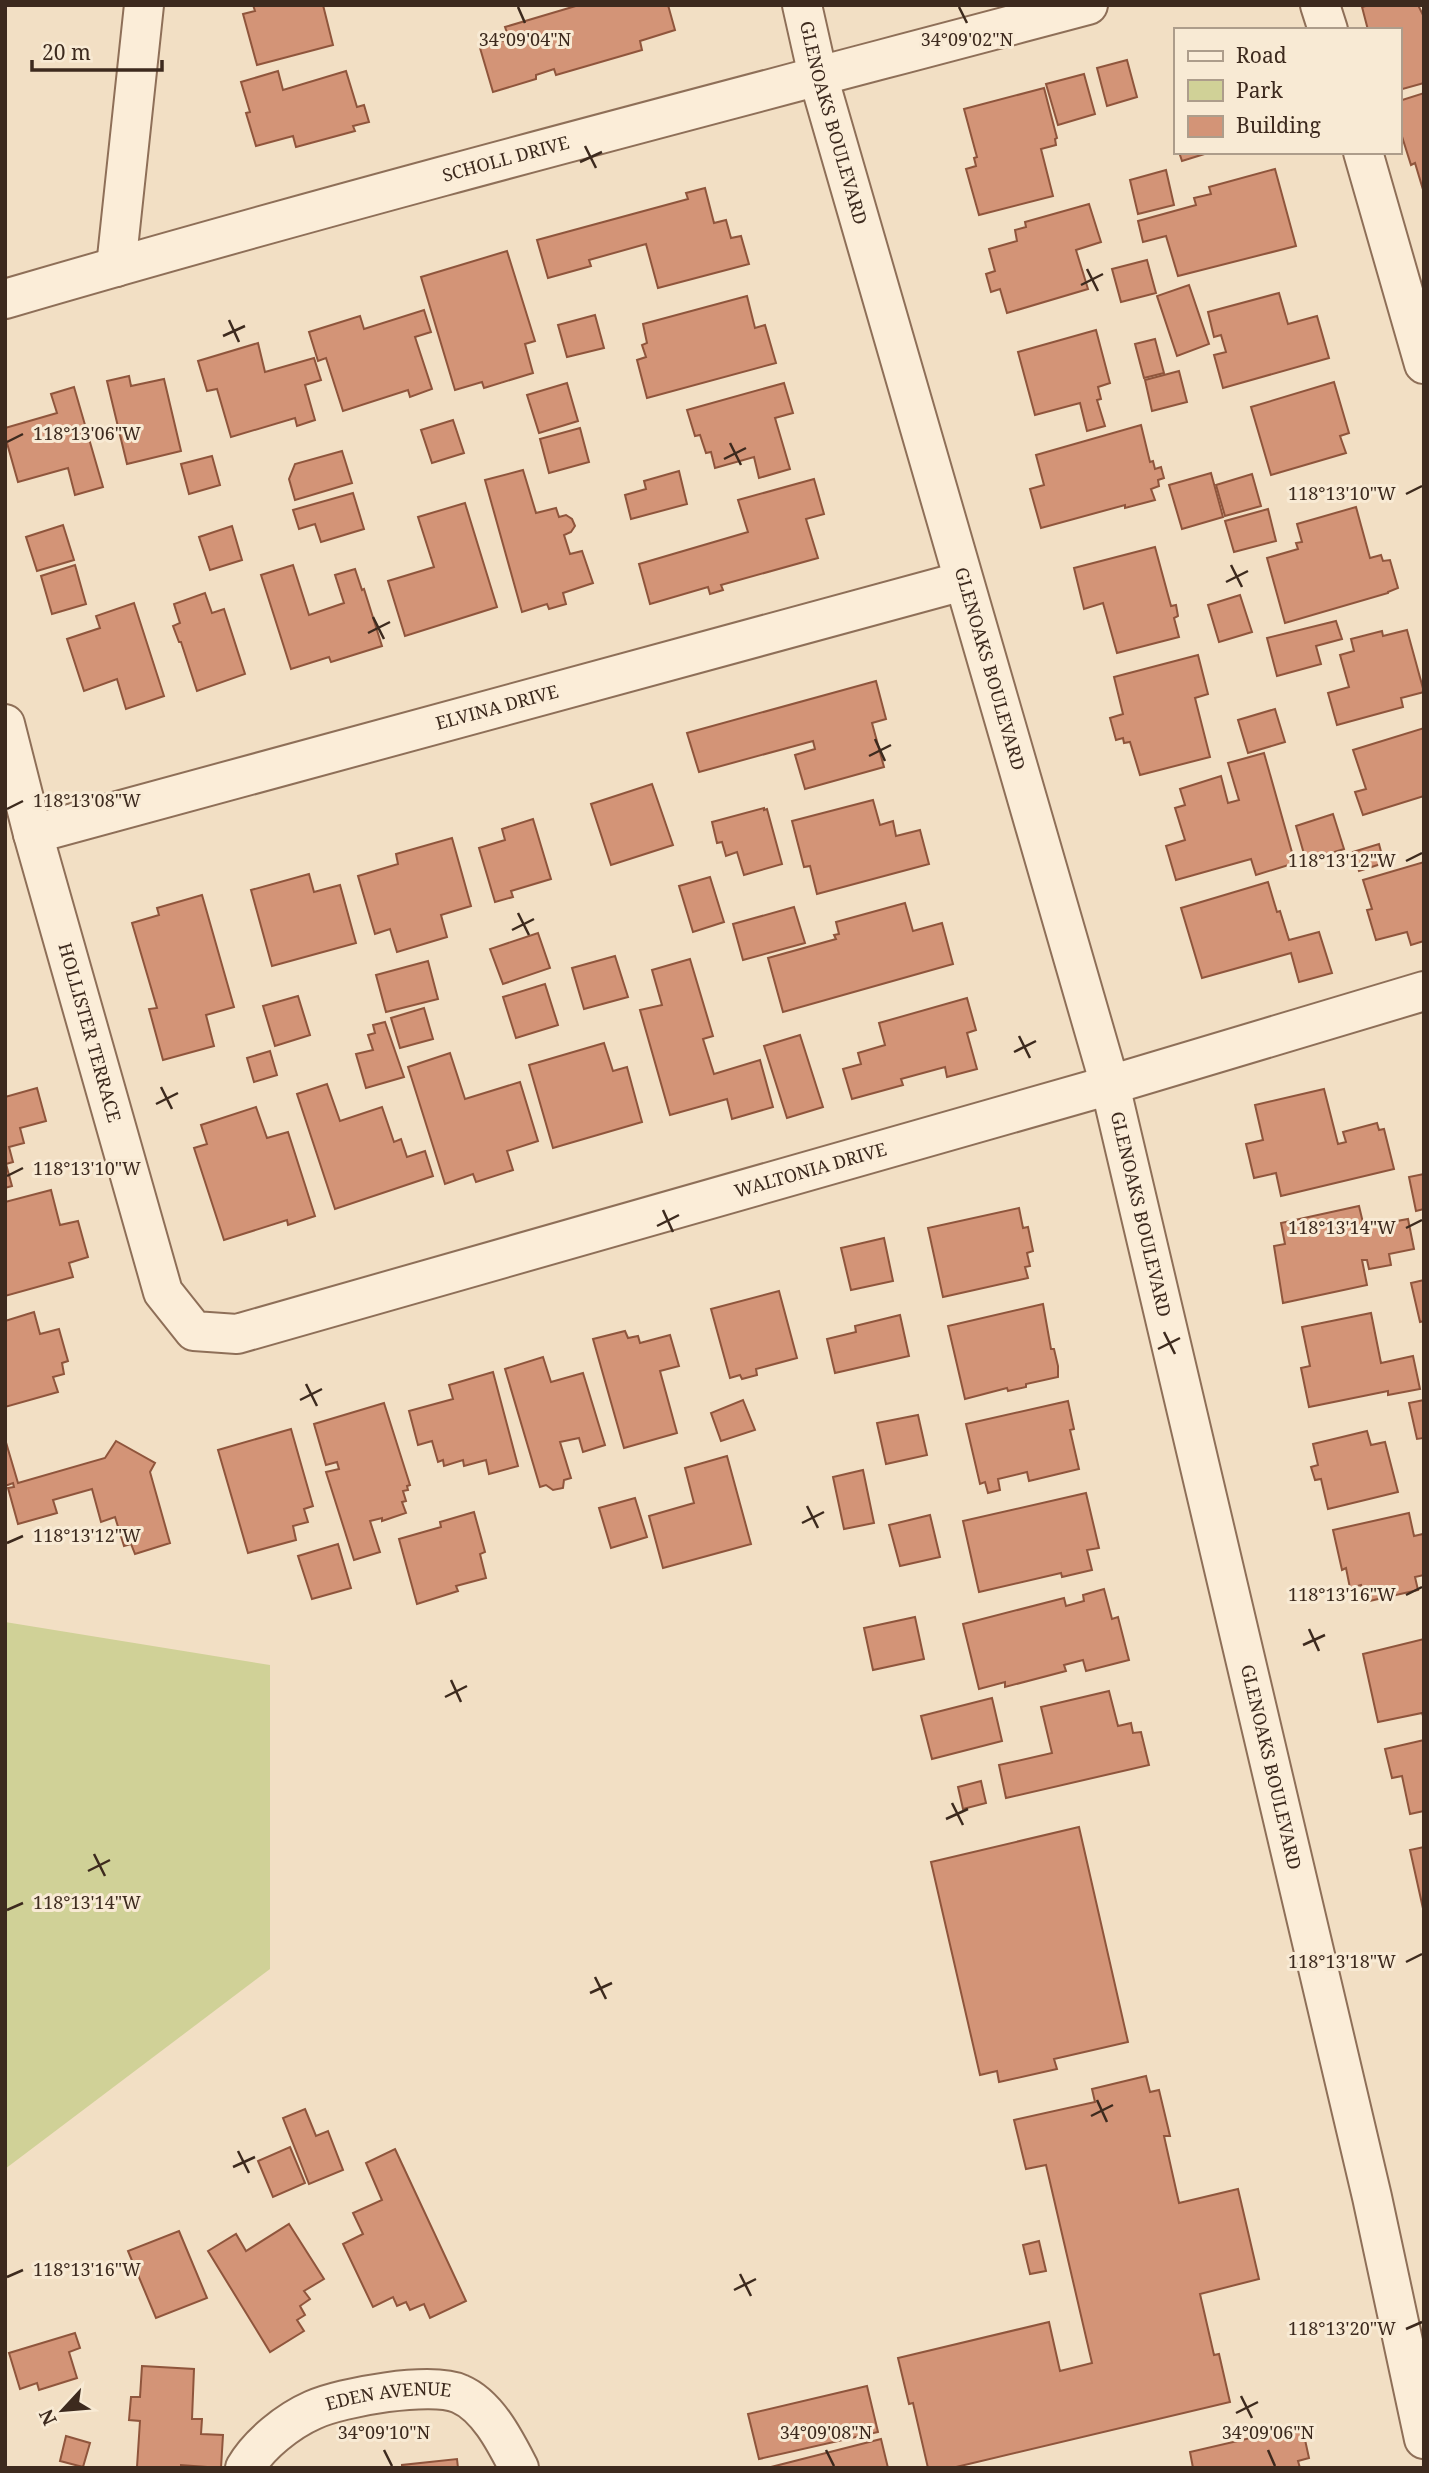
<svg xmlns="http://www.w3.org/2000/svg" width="1429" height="2473" viewBox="0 0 1429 2473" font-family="'Noto Serif',serif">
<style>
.green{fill:#d0d197}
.building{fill:#d39477;stroke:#8f553c;stroke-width:2}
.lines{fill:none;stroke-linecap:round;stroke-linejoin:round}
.minor-casing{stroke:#8e6f58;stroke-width:42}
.minor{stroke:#fbedd8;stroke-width:38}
.ticks{fill:none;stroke:#3d2a1e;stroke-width:2.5}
.labels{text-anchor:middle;stroke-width:6;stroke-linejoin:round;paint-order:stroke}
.street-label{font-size:18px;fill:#3d2a1e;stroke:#f8ead4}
.ticks-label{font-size:18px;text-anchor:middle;fill:#3d2a1e;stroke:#f8ead4;stroke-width:6;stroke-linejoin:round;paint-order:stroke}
</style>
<rect width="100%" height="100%" fill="#f2dfc4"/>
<!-- green -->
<polygon class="green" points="5,1622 270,1665 270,1969 5,2169"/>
<!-- building -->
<g class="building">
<polygon points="253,5 323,5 333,45 257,65 243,14 255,11"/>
<polygon points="579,5 668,5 675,30 640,41 642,50 556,75 554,69 536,75 536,79 493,92 480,48 509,39 505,27"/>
<polygon points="1369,5 1418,5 1424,17 1424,83 1399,90 1399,30 1368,30 1362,7"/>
<polygon points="1127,60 1137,97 1107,106 1097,68"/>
<polygon points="278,71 283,90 346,71 357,107 364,105 369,122 353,126 355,131 296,147 293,136 256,146 246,113 250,112 241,82"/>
<polygon points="1084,74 1095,114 1058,125 1046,84"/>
<polygon points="1044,88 1057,138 1055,139 1056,145 1041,149 1053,196 979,215 966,169 976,166 974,158 977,157 964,109"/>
<polygon points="1424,93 1424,193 1415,163 1411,165 1399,127 1399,101"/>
<polygon points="1179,152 1211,152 1182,161"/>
<polygon points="1275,169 1296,246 1178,276 1166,236 1143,242 1138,221 1196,205 1194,198 1211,194 1209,187"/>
<polygon points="1166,170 1174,205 1138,214 1130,180"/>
<polygon points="705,188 714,223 726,220 731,238 741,236 749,264 658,288 646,244 589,260 591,266 548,278 537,240 688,199 686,193"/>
<polygon points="1089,204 1101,242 1076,250 1088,289 1007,313 1000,289 991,292 986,274 995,271 989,249 1017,241 1015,230 1026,227 1025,222"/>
<polygon points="507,251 535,341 525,344 533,373 484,388 482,382 455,390 421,277"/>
<polygon points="1147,260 1156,293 1121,302 1112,269"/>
<polygon points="1189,285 1209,344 1177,356 1157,296"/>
<polygon points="1279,293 1288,324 1317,316 1329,358 1223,388 1214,355 1226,352 1221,335 1214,337 1208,312"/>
<polygon points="747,296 755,328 765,325 776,363 647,398 637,360 646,357 642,345 647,343 643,324"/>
<polygon points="424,310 431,332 415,337 432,389 410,397 408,390 343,411 326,358 318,361 309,332 360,316 364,329"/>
<polygon points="595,315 604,348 567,357 558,325"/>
<polygon points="1096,330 1110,383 1098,387 1101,399 1097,400 1105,426 1087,431 1080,403 1035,415 1018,352"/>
<polygon points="1155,339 1164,373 1144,378 1135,344"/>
<polygon points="258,343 265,372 314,358 321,380 305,385 315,420 297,426 295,418 231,437 217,389 207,391 198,361"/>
<polygon points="1179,371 1187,402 1152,411 1145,380"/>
<polygon points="129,376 131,386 164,379 181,451 127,464 107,381"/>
<polygon points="1334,382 1349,433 1340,436 1346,453 1271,475 1251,407"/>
<polygon points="567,383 578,421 539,433 527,395"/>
<polygon points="784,383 793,413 775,418 790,469 759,478 754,457 715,468 711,452 706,453 700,435 695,436 687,410"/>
<polygon points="74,387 103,487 75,495 68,468 18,482 5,436 5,428 57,413 51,394"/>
<polygon points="453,420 464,453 432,463 421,430"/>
<polygon points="1141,425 1150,462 1153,461 1155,469 1161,467 1164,478 1158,480 1159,486 1151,489 1155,500 1125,508 1125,505 1041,528 1030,489 1044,485 1036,455"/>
<polygon points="580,428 589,462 549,473 540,439"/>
<polygon points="342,451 352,483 295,500 289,479 295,464"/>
<polygon points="212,456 220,485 189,494 181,464"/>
<polygon points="523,470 536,513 556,508 559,517 566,515 572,519 575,526 571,532 564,535 570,554 582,551 593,583 563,593 566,604 549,609 547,604 522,612 485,480"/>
<polygon points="679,471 687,504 631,519 625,495 646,489 644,481"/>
<polygon points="1211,473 1223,517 1182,529 1169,485"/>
<polygon points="1252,474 1261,506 1225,516 1216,485"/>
<polygon points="814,479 824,514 806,519 818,558 721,585 723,590 710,594 708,587 650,604 639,564 748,532 738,500"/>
<polygon points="353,493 364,529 321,542 315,524 299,529 293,510"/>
<polygon points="465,503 497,607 405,636 388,581 434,567 418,517"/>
<polygon points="1356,507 1370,558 1381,555 1383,561 1390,560 1398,588 1388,592 1388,593 1285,623 1267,558 1298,549 1296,543 1302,542 1297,524"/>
<polygon points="1268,509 1276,541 1234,552 1225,521"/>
<polygon points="63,525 74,560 37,571 26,537"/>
<polygon points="232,526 242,560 210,570 199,537"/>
<polygon points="1155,547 1171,606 1176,605 1178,616 1174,618 1179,637 1117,653 1103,603 1084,609 1074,568"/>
<polygon points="75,565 86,604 52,614 41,576"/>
<polygon points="293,565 309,615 344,603 335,575 355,569 362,590 364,589 382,646 331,662 329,657 291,669 261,575"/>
<polygon points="205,593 212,613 224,609 245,674 197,691 181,642 179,642 173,626 180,623 174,604"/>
<polygon points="1240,595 1252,632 1219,642 1208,605"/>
<polygon points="134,603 164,696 126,709 117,679 84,691 67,639 100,628 96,616"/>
<polygon points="1336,621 1342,639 1316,646 1321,664 1277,676 1267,638"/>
<polygon points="1407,630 1424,692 1401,698 1403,707 1337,725 1328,693 1349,687 1340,655 1354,651 1351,639 1382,631 1383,636"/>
<polygon points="1198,655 1208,694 1195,698 1210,757 1140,775 1130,742 1124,743 1123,738 1116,740 1110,718 1123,714 1114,677"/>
<polygon points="876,681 886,719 872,723 884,767 805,789 795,755 815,749 813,741 699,772 687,733"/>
<polygon points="1275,709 1285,742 1248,753 1238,720"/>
<polygon points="1424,728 1424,796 1363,815 1355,792 1366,789 1353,750"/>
<polygon points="1264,753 1295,863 1256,875 1251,859 1176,880 1166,846 1185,840 1175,808 1185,805 1180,789 1221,776 1228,803 1239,800 1228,763"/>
<polygon points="652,784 673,845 611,865 591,804"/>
<polygon points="873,800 880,825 893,821 896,836 920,830 929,864 817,894 810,866 804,867 792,821"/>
<polygon points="764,808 764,810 767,809 782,864 744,875 737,852 726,856 722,842 717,843 712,822"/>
<polygon points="1333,814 1344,849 1306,861 1296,826"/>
<polygon points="533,819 551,879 511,891 513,897 495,902 479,848 505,840 502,829"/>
<polygon points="452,838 471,906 441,915 447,937 397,952 390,929 375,934 358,876 398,864 396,854"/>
<polygon points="1379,844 1384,863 1359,871 1353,852"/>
<polygon points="1424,862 1424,941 1411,945 1407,932 1376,940 1367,910 1372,909 1363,880"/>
<polygon points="309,874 314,892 340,885 356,943 272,966 251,890"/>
<polygon points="710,877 724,922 693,932 679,886"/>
<polygon points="1268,882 1277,912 1280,911 1289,940 1319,932 1332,973 1299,982 1291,953 1202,978 1181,908"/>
<polygon points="202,895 234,1007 206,1015 214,1046 163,1060 149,1009 157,1008 132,923 159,915 157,908"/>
<polygon points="905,903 913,931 942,923 953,964 783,1012 768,958 836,939 834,935 839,934 836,922"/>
<polygon points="794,907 805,943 743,960 733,924"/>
<polygon points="538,933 550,968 503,984 490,949"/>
<polygon points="615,956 628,997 584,1009 572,968"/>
<polygon points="690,959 713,1036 703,1039 714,1074 760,1060 773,1107 732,1119 727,1099 670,1115 640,1010 662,1005 652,970"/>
<polygon points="428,961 438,999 386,1012 376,975"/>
<polygon points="545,984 558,1025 516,1038 503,997"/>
<polygon points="298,996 310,1035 275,1046 263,1006"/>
<polygon points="967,998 976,1030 967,1033 977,1069 947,1077 945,1067 901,1079 903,1085 852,1099 843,1069 861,1064 858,1053 885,1045 879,1023"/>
<polygon points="424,1008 433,1039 400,1048 391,1018"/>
<polygon points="385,1022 404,1077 366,1088 356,1054 373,1050 368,1035 375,1033 373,1025"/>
<polygon points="800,1035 823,1107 787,1118 764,1046"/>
<polygon points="604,1043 613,1071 627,1067 642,1122 553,1148 529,1065"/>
<polygon points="270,1051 277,1075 254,1082 247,1058"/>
<polygon points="450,1053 465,1099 520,1082 538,1141 507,1151 513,1170 476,1182 473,1174 445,1184 408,1067"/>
<polygon points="327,1084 340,1121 382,1107 394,1142 401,1139 407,1157 425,1151 433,1176 335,1209 297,1094"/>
<polygon points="37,1088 46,1121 20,1128 24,1143 9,1147 13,1162 6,1164 12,1186 5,1188 5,1097"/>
<polygon points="1324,1089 1338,1144 1346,1142 1343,1132 1377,1123 1379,1130 1384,1129 1394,1169 1281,1196 1276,1173 1254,1178 1246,1144 1263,1140 1255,1105"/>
<polygon points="256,1107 267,1138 288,1132 315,1216 288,1225 287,1220 224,1240 194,1148 207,1144 201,1125"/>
<polygon points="1424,1174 1424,1209 1416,1211 1409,1177"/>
<polygon points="51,1190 60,1225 78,1221 88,1257 69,1263 73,1277 5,1296 5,1202"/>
<polygon points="1359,1206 1364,1227 1408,1219 1414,1249 1389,1254 1391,1265 1369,1269 1367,1260 1362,1260 1367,1285 1283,1303 1274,1246 1285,1244 1281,1223"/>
<polygon points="1019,1208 1023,1228 1028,1227 1033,1251 1027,1253 1030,1266 1025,1267 1028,1278 943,1297 928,1228"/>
<polygon points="884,1238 893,1281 851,1290 841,1248"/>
<polygon points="1424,1280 1424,1321 1420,1322 1411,1283"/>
<polygon points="779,1291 797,1358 756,1369 757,1375 742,1379 740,1375 730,1378 711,1309"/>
<polygon points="1043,1304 1051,1349 1054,1349 1058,1366 1058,1377 1026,1384 1026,1387 1008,1391 1007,1388 965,1399 948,1326"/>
<polygon points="34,1312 40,1334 59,1329 68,1361 62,1363 64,1374 53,1377 58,1392 5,1407 5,1321"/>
<polygon points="1371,1313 1381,1363 1413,1356 1420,1389 1388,1395 1388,1391 1309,1407 1301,1368 1310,1366 1302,1327"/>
<polygon points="900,1315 909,1356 835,1373 827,1339 856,1332 855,1326"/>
<polygon points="625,1331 628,1338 638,1336 640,1343 670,1335 679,1366 660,1371 677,1433 624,1448 593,1339"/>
<polygon points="543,1357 551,1382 583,1373 605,1445 583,1452 579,1438 560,1442 571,1478 564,1480 563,1488 553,1490 546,1485 540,1487 505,1369"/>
<polygon points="493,1372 518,1466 489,1474 486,1460 464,1466 463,1460 444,1466 443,1460 438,1462 432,1441 418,1445 409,1411 453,1399 449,1385"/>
<polygon points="743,1400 755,1430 721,1441 711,1413"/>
<polygon points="1424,1400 1424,1438 1417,1439 1409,1403"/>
<polygon points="1068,1401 1074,1429 1070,1430 1079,1469 1029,1481 1027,1472 998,1479 1000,1490 988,1493 985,1482 980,1484 966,1424"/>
<polygon points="384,1403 410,1485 407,1486 408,1490 403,1491 406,1501 402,1502 406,1513 382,1521 382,1518 370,1521 380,1552 354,1560 326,1472 339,1469 337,1462 326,1465 314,1424"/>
<polygon points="918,1415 927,1455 886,1464 877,1423"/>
<polygon points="291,1429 313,1506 304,1509 308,1522 293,1526 296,1540 248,1553 218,1450"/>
<polygon points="1367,1431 1371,1445 1385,1442 1398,1492 1328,1509 1321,1479 1315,1480 1311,1467 1318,1465 1313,1444"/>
<polygon points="5,1439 18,1483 105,1458 116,1441 155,1463 150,1472 170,1543 135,1554 131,1544 124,1546 115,1517 101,1522 92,1489 53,1500 57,1513 18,1524 8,1488 14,1487 13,1483 5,1486"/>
<polygon points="727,1456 751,1544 663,1568 649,1516 694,1503 685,1468"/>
<polygon points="863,1470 874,1523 844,1529 833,1477"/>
<polygon points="1086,1493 1099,1548 1087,1550 1092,1570 1062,1577 1061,1573 979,1592 963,1521"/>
<polygon points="635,1498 647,1537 611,1548 599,1508"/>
<polygon points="474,1512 485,1552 480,1554 486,1578 456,1586 458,1591 417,1604 399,1539 441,1527 440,1522"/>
<polygon points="1409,1513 1414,1536 1423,1534 1424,1537 1424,1575 1415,1577 1418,1590 1365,1602 1361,1585 1350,1588 1346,1568 1342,1570 1333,1530"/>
<polygon points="930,1515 940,1557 900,1566 889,1525"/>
<polygon points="338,1544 351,1588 312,1599 298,1556"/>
<polygon points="1104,1589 1112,1619 1118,1617 1129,1660 1086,1671 1083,1660 1064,1665 1066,1671 1005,1687 1005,1682 979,1689 963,1624 1064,1598 1066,1606 1084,1601 1083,1595"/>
<polygon points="915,1617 924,1659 873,1670 864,1628"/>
<polygon points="1424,1639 1424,1719 1422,1713 1378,1722 1363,1654"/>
<polygon points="1109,1691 1118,1726 1131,1723 1133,1733 1141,1732 1149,1765 1006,1798 999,1765 1052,1753 1041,1707"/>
<polygon points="992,1698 1002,1741 932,1759 921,1716"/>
<polygon points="1424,1740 1424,1811 1410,1814 1402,1776 1392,1778 1385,1749"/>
<polygon points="981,1781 986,1803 963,1809 958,1787"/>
<polygon points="1079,1827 1128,2042 1054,2059 1057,2069 999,2082 997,2071 980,2075 931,1862"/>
<polygon points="1424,1847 1424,1913 1410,1850"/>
<polygon points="1146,2076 1150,2092 1159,2090 1170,2136 1164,2136 1179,2203 1238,2189 1259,2279 1200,2294 1214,2355 1219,2354 1230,2402 952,2468 928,2468 913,2403 909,2404 898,2358 1049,2322 1060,2371 1092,2363 1046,2165 1026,2169 1014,2120 1095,2102 1092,2089"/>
<polygon points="305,2109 316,2136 328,2131 343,2170 309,2184 283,2118"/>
<polygon points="290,2147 305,2183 273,2197 258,2161"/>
<polygon points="395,2149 466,2301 430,2318 424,2304 410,2310 406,2302 397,2306 393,2297 373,2307 343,2244 363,2234 353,2213 382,2200 366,2163"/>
<polygon points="289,2224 324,2279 304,2291 310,2299 300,2306 305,2315 297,2320 304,2331 270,2352 208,2251 236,2234 246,2251"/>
<polygon points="179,2231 207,2298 156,2318 128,2251"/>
<polygon points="1039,2241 1046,2271 1030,2274 1023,2245"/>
<polygon points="75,2333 80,2348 69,2352 77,2378 39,2390 37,2383 20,2389 9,2353"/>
<polygon points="142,2366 194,2369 192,2419 202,2419 201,2434 223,2435 221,2468 181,2465 181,2468 137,2467 140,2421 129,2420 131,2397 140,2397"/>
<polygon points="867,2386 878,2432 759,2459 748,2414"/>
<polygon points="1302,2426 1309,2458 1298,2461 1300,2468 1193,2468 1190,2452"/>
<polygon points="66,2436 90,2443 83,2467 60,2461"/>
<polygon points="881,2439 888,2468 767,2468"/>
<polygon points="457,2459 458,2468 402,2468 402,2465"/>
</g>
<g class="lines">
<defs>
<g id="minor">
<path id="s1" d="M802,5L818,76L1110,1085L1372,2197L1424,2439"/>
<polyline points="1320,5 1328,30"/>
<polyline points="1363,152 1424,364"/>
<polyline points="116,267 144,5"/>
<path id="s2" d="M5,299C364,194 726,101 1088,5"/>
<path id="s3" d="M5,724L33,834L163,1292L194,1331L237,1334L1110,1085L1424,991"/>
<path id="s4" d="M33,834L963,581"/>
<path id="s5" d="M245,2468C259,2444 288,2421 313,2410C341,2397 432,2381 460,2394C488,2406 506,2443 519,2468"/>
</g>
</defs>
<!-- minor casing -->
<use href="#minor" class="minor-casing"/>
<!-- minor -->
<use href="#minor" class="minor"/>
</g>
<!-- ticks -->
<path class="ticks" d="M518,7L525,23M959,7L967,23M585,146L596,168M580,162L602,152M1087,269L1098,291M1081,285L1103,274M229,320L239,342M223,336L245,326M7,442L23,434M730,443L741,465M724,459L746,448M1406,494L1422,486M1231,565L1242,587M1226,582L1248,571M373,617L384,639M368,633L390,622M875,739L885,761M869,756L891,745M7,809L23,801M1406,861L1422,853M518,913L529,935M512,930L534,919M1019,1036L1030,1058M1014,1052L1036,1041M161,1087L172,1109M156,1104L178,1093M7,1176L23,1168M663,1210L673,1232M657,1226L679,1215M1406,1228L1422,1220M1164,1332L1175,1354M1158,1349L1180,1338M306,1384L317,1406M300,1400L322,1389M807,1506L818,1528M802,1523L824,1512M7,1543L23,1536M1406,1595L1422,1587M1309,1629L1319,1651M1303,1645L1325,1635M451,1680L461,1702M445,1697L467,1686M952,1803L963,1825M946,1819L968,1809M94,1854L105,1876M88,1871L110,1860M7,1910L23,1903M1406,1962L1422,1954M595,1977L606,1999M590,1993L612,1983M1097,2100L1107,2122M1091,2116L1113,2105M238,2151L249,2173M233,2167L255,2157M740,2274L751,2296M7,2277L23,2270M734,2290L756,2279M1406,2329L1422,2322M1241,2396L1252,2418M1236,2413L1258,2402M384,2450L392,2466M826,2450L834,2466M1268,2450L1275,2466"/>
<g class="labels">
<!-- street labels -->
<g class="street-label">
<text dy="6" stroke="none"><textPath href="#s1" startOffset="122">GLENOAKS BOULEVARD</textPath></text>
<text dy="6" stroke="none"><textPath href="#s2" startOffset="520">SCHOLL DRIVE</textPath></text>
<text dy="6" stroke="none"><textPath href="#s1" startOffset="690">GLENOAKS BOULEVARD</textPath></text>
<text dy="6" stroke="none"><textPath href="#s4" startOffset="481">ELVINA DRIVE</textPath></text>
<text dy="6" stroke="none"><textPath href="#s3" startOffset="320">HOLLISTER TERRACE</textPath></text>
<text dy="6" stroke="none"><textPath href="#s3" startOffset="1279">WALTONIA DRIVE</textPath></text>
<text dy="6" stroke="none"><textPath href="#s1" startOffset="1256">GLENOAKS BOULEVARD</textPath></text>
<text dy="6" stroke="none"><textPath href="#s1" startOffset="1824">GLENOAKS BOULEVARD</textPath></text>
<text dy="6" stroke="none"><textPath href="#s5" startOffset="168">EDEN AVENUE</textPath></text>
</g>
</g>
<g class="ticks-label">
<text x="525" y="46">34°09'04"N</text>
<text x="967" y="46">34°09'02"N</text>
<text x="87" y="440">118°13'06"W</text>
<text x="1342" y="500">118°13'10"W</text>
<text x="87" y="807">118°13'08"W</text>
<text x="1342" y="867">118°13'12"W</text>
<text x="87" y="1175">118°13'10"W</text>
<text x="1342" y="1234">118°13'14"W</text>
<text x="87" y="1542">118°13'12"W</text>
<text x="1342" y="1601">118°13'16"W</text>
<text x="87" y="1909">118°13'14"W</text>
<text x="1342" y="1968">118°13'18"W</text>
<text x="87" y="2276">118°13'16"W</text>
<text x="1342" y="2335">118°13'20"W</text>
<text x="384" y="2439">34°09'10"N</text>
<text x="826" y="2439">34°09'08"N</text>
<text x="1268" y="2439">34°09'06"N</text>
</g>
<!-- border -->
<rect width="1429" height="2473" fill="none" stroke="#3d2a1e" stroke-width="14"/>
<!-- legend -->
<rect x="1174" y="28" width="228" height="126" fill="#f8ead4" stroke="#ad9d8b" stroke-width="2"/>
<rect x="1188" y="51" width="35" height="10" fill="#fbedd8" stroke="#ad9d8b" stroke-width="2"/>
<text x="1236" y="63" font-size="21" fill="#3d2a1e">Road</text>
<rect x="1188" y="80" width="35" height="21" fill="#d0d197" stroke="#ad9d8b" stroke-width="2"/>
<text x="1236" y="98" font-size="21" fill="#3d2a1e">Park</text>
<rect x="1188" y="116" width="35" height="21" fill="#d39477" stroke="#ad9d8b" stroke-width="2"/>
<text x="1236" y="133" font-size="21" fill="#3d2a1e">Building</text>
<!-- north arrow -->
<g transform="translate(63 2410) rotate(244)" stroke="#f8ead4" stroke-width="5" paint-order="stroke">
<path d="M0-5L12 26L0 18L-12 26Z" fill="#3d2a1e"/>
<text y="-10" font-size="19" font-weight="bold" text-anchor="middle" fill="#3d2a1e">N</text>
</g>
<!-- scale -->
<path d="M32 60v10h130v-10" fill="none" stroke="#3d2a1e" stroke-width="3.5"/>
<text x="42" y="60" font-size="21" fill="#3d2a1e" stroke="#f8ead4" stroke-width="5" paint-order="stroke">20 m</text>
</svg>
